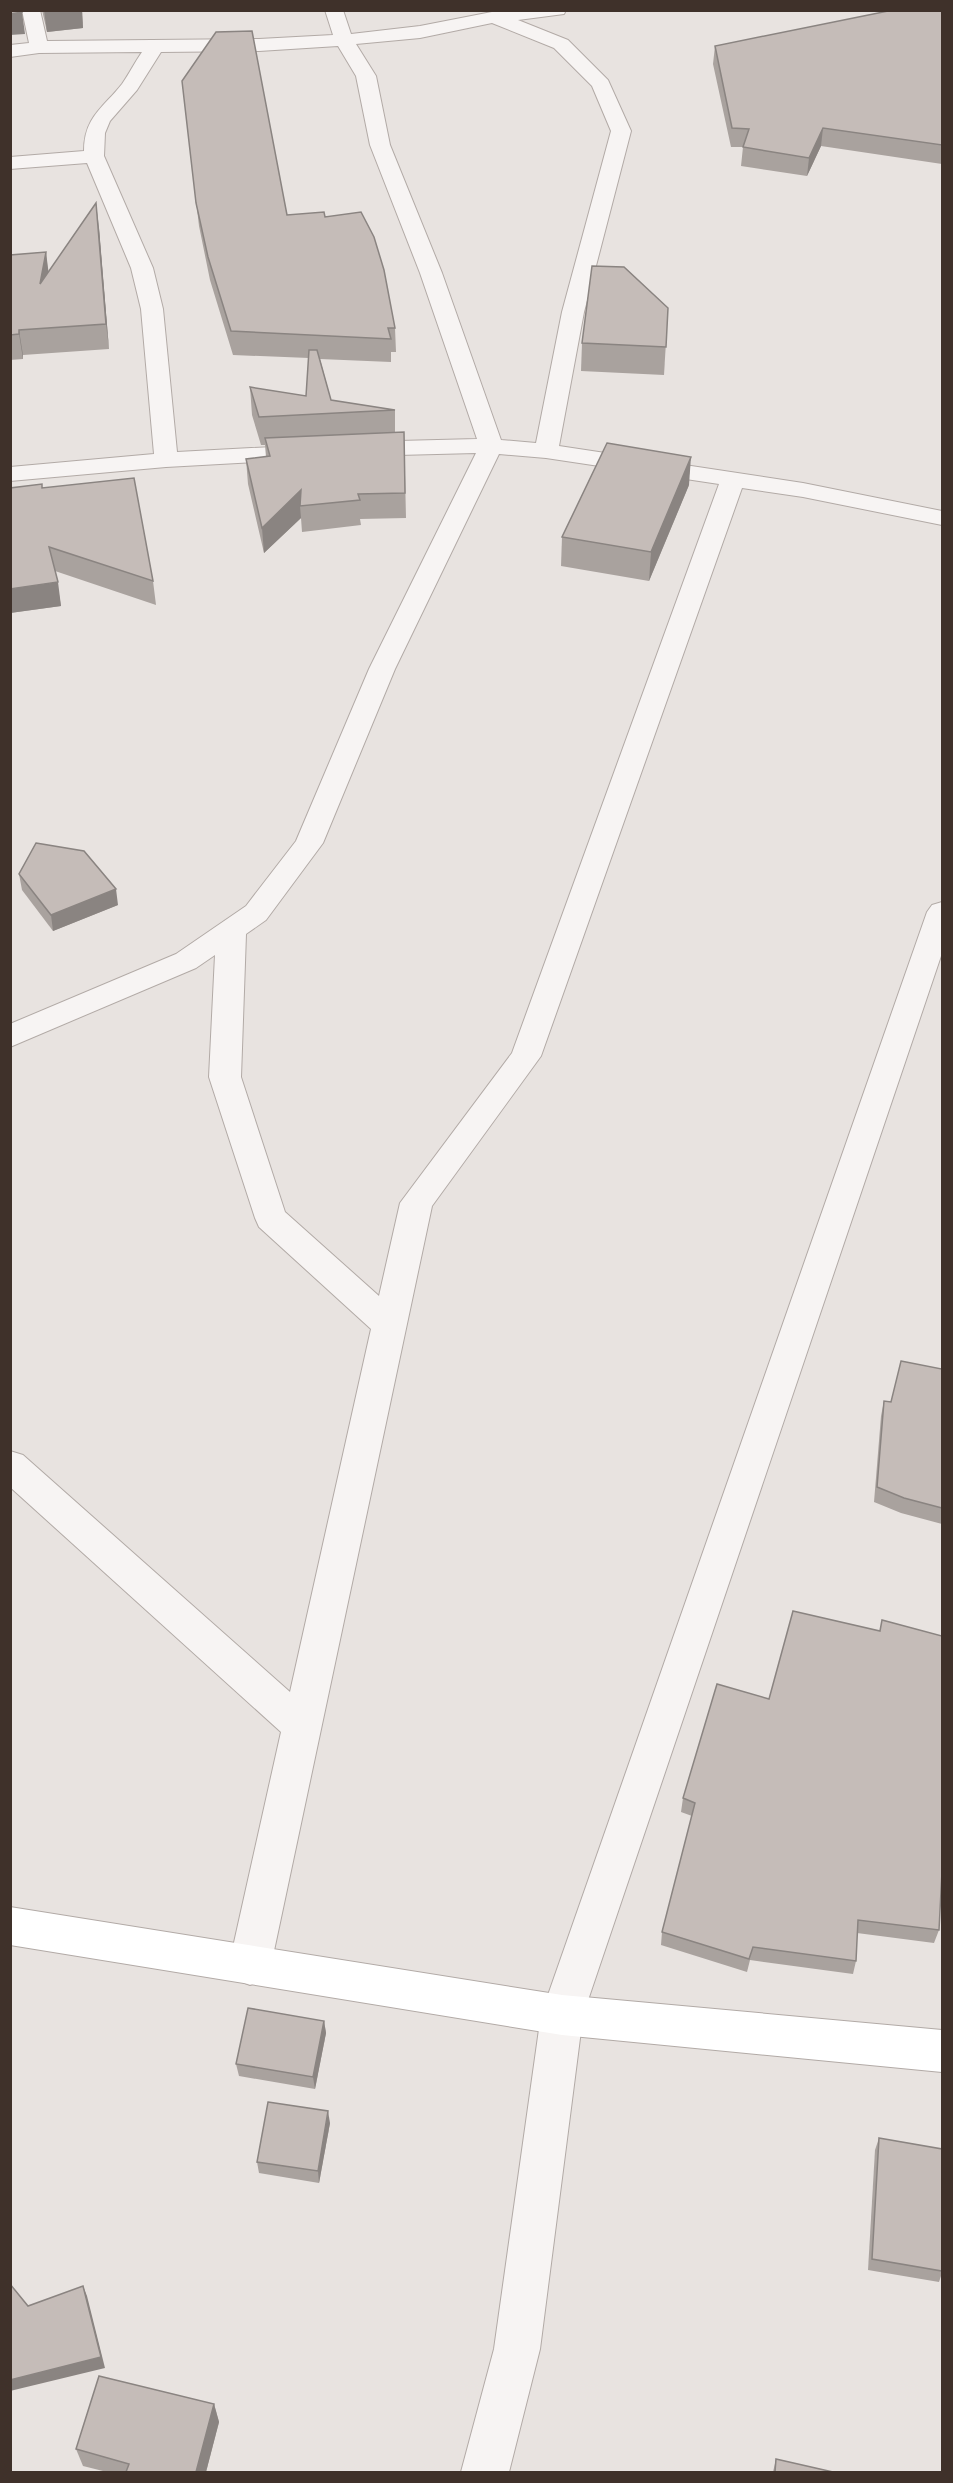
<svg xmlns="http://www.w3.org/2000/svg" width="953" height="2483" viewBox="0 0 953 2483" font-family="'Noto Sans',sans-serif">
<style>
.lines{fill:none;stroke-linecap:round;stroke-linejoin:round}
.street-casing{stroke:#b2aaa6;stroke-width:2}
.secondary-casing{stroke:#b2aaa6;stroke-width:2}
.street{fill:#f7f4f3;fill-rule:evenodd}
.secondary{fill:#fff;fill-rule:evenodd}
.wall{fill:#a9a29e}
.shaded-wall{fill:#8a8481}
.building{fill:#c5bcb8;stroke:#8a8481;stroke-width:1.5}
</style>
<rect width="100%" height="100%" fill="#e8e3e0"/>
<g class="lines">
<defs>
<g id="street">
<path d="M22,10H40L47,41L259,39L333,35L325,10H343L351,34L420,26L502,10H566L564,14L518,20L568,40L608,80L631,131L584,312L559,446L803,483L942,511V525L803,497L742,488L541,1056L432,1206L271,1965L265,1979L250,1985L235,1979L229,1965L281,1732L10,1487V1451L23,1455L290,1692L371,1329L259,1227L255,1218L209,1077L215,955L196,968L10,1047V1024L176,954L246,906L296,841L369,669L476,453L359,456L351,454L347,449L351,444L359,442L477,439L420,273L370,145L356,76L338,46L259,51L161,52L137,90L110,121L105,133L104,156L153,268L163,309L177,452L311,445L319,447L323,452L319,457L311,459L166,467L10,481V467L154,454L141,309L131,268L87,163L10,169V157L84,151C84,117 103,108 122,84C129,74 135,62 142,52L39,53L10,57V45L29,43ZM492,23L554,48L592,86L611,131L562,312L536,443L501,440L442,273L390,145L376,76L356,44L420,38ZM499,454L546,458L719,484L512,1053L400,1203L379,1296L285,1212L241,1077L246,934L266,920L323,843L395,669Z"/>
<polygon points="942,902 942,953 583,2015 540,2349 509,2472 461,2472 494,2349 541,2015 927,912 932,905"/>
</g>
<polygon id="secondary" points="10,1907 562,1995 942,2030 942,2072 562,2035 10,1945"/>
</defs>
<!-- street casing -->
<use href="#street" class="street-casing"/>
<!-- secondary casing -->
<use href="#secondary" class="secondary-casing"/>
<!-- street -->
<use href="#street" class="street"/>
<!-- secondary -->
<use href="#secondary" class="secondary"/>
</g>
<!-- wall -->
<g class="wall">
<polygon points="42,10 82,10 83,28 47,32"/>
<polygon points="942,10 942,164 821,146 807,176 741,166 743,147 731,147 713,64 715,46"/>
<polygon points="182,81 287,215 325,217 395,328 396,352 391,352 391,362 320,359 331,400 395,410 395,432 404,432 406,518 360,519 361,525 302,532 301,518 264,553 248,484 246,459 266,457 265,445 261,445 252,415 250,387 306,396 309,358 233,355 210,280 199,226"/>
<polygon points="99,228 109,349 23,355 23,359 10,360 10,255 46,252 48,273"/>
<polygon points="668,308 664,375 581,371 582,343"/>
<polygon points="689,485 649,581 561,566 562,537"/>
<polygon points="42,488 153,581 156,605 55,571 61,606 10,613"/>
<polygon points="19,874 118,905 53,931 22,890"/>
<polygon points="942,1369 942,1524 901,1513 874,1502 881,1416 884,1401 891,1402"/>
<polygon points="769,1699 939,1930 934,1943 857,1933 856,1961 853,1974 750,1960 747,1972 661,1945 662,1932 692,1816 681,1812 683,1798"/>
<polygon points="324,2021 326,2033 315,2089 239,2076 236,2064"/>
<polygon points="330,2123 319,2183 259,2173 257,2162"/>
<polygon points="879,2138 942,2149 942,2273 939,2282 868,2270 875,2150"/>
<polygon points="214,2404 219,2422 206,2472 107,2472 83,2466 76,2449"/>
<polygon points="776,2459 833,2472 773,2472"/>
</g>
<!-- shaded-wall -->
<g class="shaded-wall">
<polygon points="44,10 82,10 83,28 47,32"/>
<polygon points="22,12 25,34 10,35 10,14"/>
<polygon points="823,128 821,146 807,176 809,158"/>
<polygon points="96,203 99,228 109,349 106,324"/>
<polygon points="46,252 49,276 40,284"/>
<polygon points="19,330 23,355 23,359 19,334"/>
<polygon points="691,457 689,485 649,581 651,552"/>
<polygon points="301,490 300,506 301,518 264,553 262,528"/>
<polygon points="58,582 61,606 10,613 10,589"/>
<polygon points="116,889 118,905 53,931 51,915"/>
<polygon points="324,2021 326,2033 315,2089 313,2077"/>
<polygon points="328,2111 330,2123 319,2183 318,2171"/>
<polygon points="83,2286 87,2296 105,2368 10,2391 10,2380"/>
<polygon points="214,2404 219,2422 206,2472 196,2472"/>
</g>
<!-- building -->
<g class="building">
<polygon points="10,10 21,10 22,12 10,14"/>
<polygon points="893,10 942,10 942,145 823,128 809,158 743,147 749,129 732,128 715,46"/>
<polygon points="252,31 287,215 324,212 325,217 361,212 374,237 384,270 395,328 388,328 391,339 231,331 208,257 196,203 182,81 216,32"/>
<polygon points="96,203 106,324 19,330 19,334 10,335 10,255 46,252 40,284"/>
<polygon points="592,266 624,267 668,308 666,347 582,343"/>
<polygon points="309,350 317,350 331,400 395,410 259,417 250,387 306,396"/>
<polygon points="404,432 405,493 358,494 360,500 300,506 301,490 262,528 246,459 270,456 265,438"/>
<polygon points="607,443 691,457 651,552 562,537"/>
<polygon points="134,478 153,581 49,547 58,582 10,589 10,488 42,484 42,488"/>
<polygon points="36,843 84,851 116,889 51,915 19,874"/>
<polygon points="901,1361 942,1369 942,1508 904,1498 877,1487 884,1401 891,1402"/>
<polygon points="793,1611 880,1631 882,1620 942,1636 942,1872 939,1930 858,1920 856,1961 753,1947 749,1959 662,1932 695,1803 683,1798 717,1684 769,1699"/>
<polygon points="248,2008 324,2021 313,2077 236,2064"/>
<polygon points="268,2102 328,2111 318,2171 257,2162"/>
<polygon points="879,2138 942,2149 942,2271 872,2259"/>
<polygon points="10,2284 28,2306 83,2286 101,2357 10,2380"/>
<polygon points="99,2376 214,2404 196,2472 126,2472 129,2464 76,2449"/>
<polygon points="776,2459 833,2472 775,2472"/>
</g>
<!-- border -->
<rect width="953" height="2483" fill="none" stroke="#3f312a" stroke-width="24"/>
</svg>
